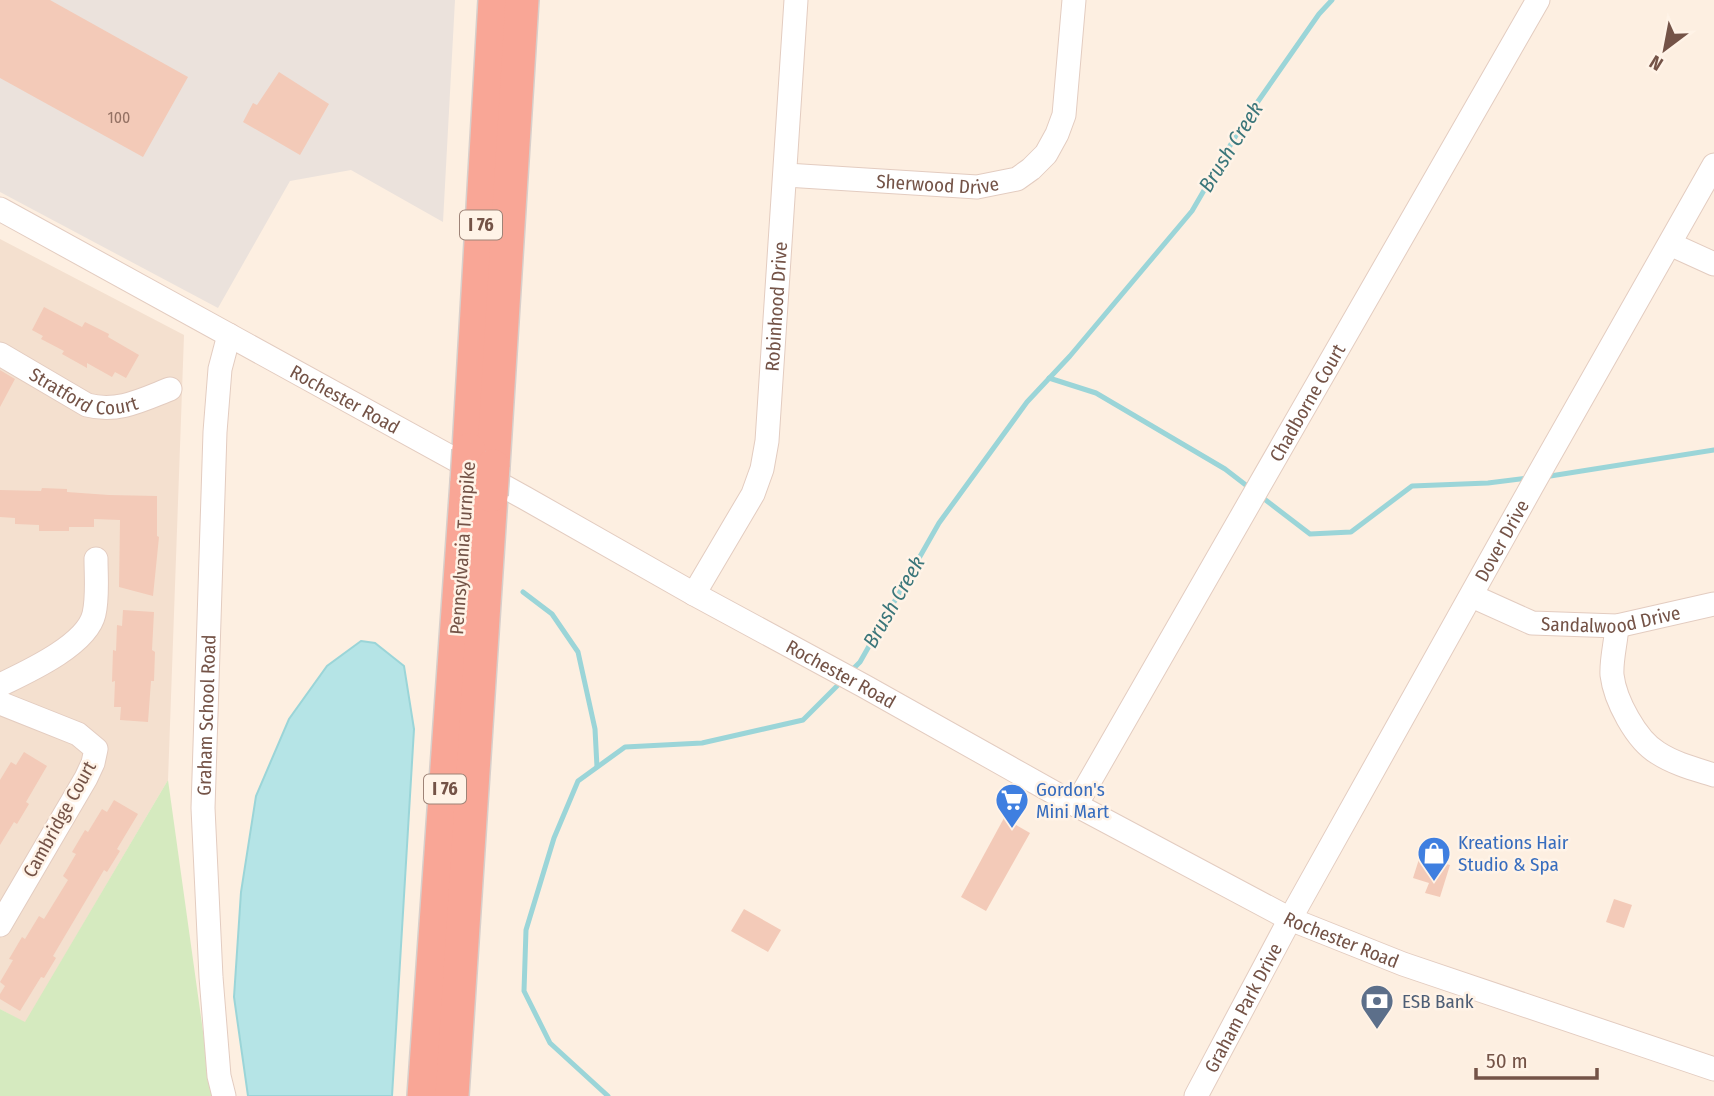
<svg xmlns="http://www.w3.org/2000/svg" width="1714" height="1096" viewBox="0 0 1714 1096" font-family="'Fira Sans Condensed',sans-serif">
<style>
.residential{fill:#f4e0cf}
.industrial{fill:#ebe2dc}
.green{fill:#d5eabf}
.water{fill:#b5e4e6;stroke:#9bd5d8;stroke-width:2}
.lines{fill:none;stroke-linecap:round;stroke-linejoin:round}
.stream{stroke:#9bd5d8;stroke-width:5}
.building{fill:#f3cab8}
.minor-casing{stroke:#e3ccc0;stroke-width:25}
.highway-casing{stroke:#d8cfcb;stroke-width:36}
.minor{stroke:#fff;stroke-width:23}
.highway{stroke:#f9a696;stroke-width:33}
.highway-bridge-casing{stroke:#d8cfcb;stroke-width:36;stroke-linecap:butt}
.highway-bridge{stroke:#f9a696;stroke-width:33}
.labels{text-anchor:middle;stroke-width:5;stroke-linejoin:round;paint-order:stroke}
.number-label{font-size:16px;fill:#947163}
.shield{fill:#fff3e7;stroke:#9e8377;stroke-width:2}
.shield-label{font-size:18px;font-weight:bold;fill:#745347}
.street-label{font-size:19px;fill:#745347;stroke:#fff3e7}
.shop-label{font-size:19px;fill:#366cbe;stroke:#fff3e7;text-anchor:start}
.service-label{font-size:19px;fill:#4e5e75;stroke:#fff3e7;text-anchor:start}
.water-label{font-size:21px;font-style:italic;fill:#3b767a;stroke:#fff3e7}
</style>
<rect width="100%" height="100%" fill="#fdefe1"/>
<!-- residential -->
<polygon class="residential" points="0,239 184,335 168,780 25,1023 0,1009"/>
<!-- industrial -->
<polygon class="industrial" points="0,0 455,0 443,222 351,170 290,181 218,308 0,192"/>
<!-- green -->
<polygon class="green" points="168,780 212,1096 0,1096 0,1009 25,1022"/>
<!-- water -->
<polygon class="water" points="361,641 375,643 404,666 414,729 392,1096 248,1096 234,997 241,892 256,796 289,719 327,666"/>
<g class="lines">
<!-- stream -->
<g class="stream">
<polyline points="1049,378 1096,393 1225,469 1251,489"/>
<polyline points="1544,477 1714,450"/>
<polyline points="1259,495 1310,534 1351,532 1412,486 1488,483 1528,478"/>
<polyline points="523,592 552,614 578,652 595,729 597,767"/>
<polyline points="850,672 860,662 939,523 1027,402 1070,356 1192,211 1245,120 1319,14 1332,0"/>
<polyline points="608,1096 550,1043 524,991 526,930 554,838 578,781 625,747 702,743 803,720 841,682"/>
</g>
</g>
<!-- building -->
<g class="building">
<polygon points="0,0 50,0 188,77 143,157 0,78"/>
<polygon points="279,72 329,104 300,155 243,122 253,103 257,105"/>
<polygon points="44,307 82,327 85,322 109,334 108,337 139,355 126,378 115,372 112,377 87,363 87,368 62,354 64,351 41,339 43,336 32,330"/>
<polygon points="0,370 15,379 0,407"/>
<polygon points="42,488 67,489 67,492 109,495 157,496 157,536 159,537 153,596 119,587 120,520 94,519 94,527 69,527 69,531 39,531 39,525 15,524 15,518 0,517 0,490 41,491"/>
<polygon points="123,610 154,612 152,650 155,652 154,681 151,681 148,722 120,720 121,707 114,707 115,681 112,682 113,650 116,651 117,625 122,626"/>
<polygon points="24,752 47,766 26,802 29,804 17,824 14,822 0,845 0,780 11,762 16,765"/>
<polygon points="114,800 138,814 117,849 120,851 107,872 104,870 53,956 56,958 44,978 41,977 20,1011 0,999 0,994 5,986 0,982 13,960 9,959 22,937 25,939 39,916 44,919 68,880 63,876 76,854 72,852 85,830 88,832 102,809 107,812"/>
<polygon points="1004,818 1030,833 986,911 961,897"/>
<polygon points="1420,856 1450,865 1440,897 1425,893 1429,883 1413,878"/>
<polygon points="1614,899 1632,905 1624,928 1606,922"/>
<polygon points="744,909 781,930 768,952 731,931"/>
</g>
<g class="lines">
<defs>
<g id="minor">
<path id="s1" d="M786,175L977,187L1017,179L1031,169L1046,154L1057,134L1064,115L1074,0"/>
<path id="s2" d="M0,209L525,498L694,594L864,686L1076,805L1290,919L1403,964L1714,1069"/>
<polyline points="1670,244 1714,264"/>
<path id="s3" d="M0,354L87,405C118,413 142,400 170,389"/>
<path id="s4" d="M694,594L753,494L762,469L767,441L796,0"/>
<path id="s5" d="M1472,596L1532,623L1617,626L1714,604"/>
<path d="M1617,626C1616,642 1611,660 1612,675C1615,700 1636,740 1658,753C1675,764 1695,769 1714,775"/>
<path d="M0,685C27,672 87,645 94,614C98,597 96,576 96,559"/>
<polyline points="0,703 78,734 96,749 93,763 86,778 0,925"/>
<path id="s6" d="M1076,805L1538,0"/>
<path id="s7" d="M224,1096L219,1076L211,977L203,808L215,432L220,369L229,335"/>
<path id="s8" d="M1196,1096L1290,919L1532,486L1714,165"/>
</g>
<g id="highway">
<polyline points="469,450 495,0"/>
<polyline points="493,466 522,0"/>
<polyline points="424,1096 467,482"/>
<polyline points="452,1096 491,495"/>
</g>
</defs>
<!-- minor casing -->
<use href="#minor" class="minor-casing"/>
<!-- highway casing -->
<use href="#highway" class="highway-casing"/>
<!-- minor -->
<use href="#minor" class="minor"/>
<!-- highway -->
<use href="#highway" class="highway"/>
<defs>
<g id="highway-bridge">
<polyline points="467,482 469,450"/>
<polyline points="491,495 493,466"/>
</g>
</defs>
<!-- highway-bridge casing -->
<use href="#highway-bridge" class="highway-bridge-casing"/>
<!-- highway-bridge -->
<use href="#highway-bridge" class="highway-bridge"/>
</g>
<!-- icons -->
<defs>
<symbol id="supermarket-pin" viewBox="-11 -11 22 30"><path d="M0 17L-7.5 6A9.5 9.5 0 1 1 7.5 6Z" fill="#3f7fe0" stroke="#fff3e7"/><path d="M-6-5.5h2.5l.6 2H6L4.5 2H-2.5L-4.4-4H-6ZM-1.5 3.2a1.3 1.3 0 1 0 .1 0ZM3 3.2a1.3 1.3 0 1 0 .1 0Z" fill="#fff"/></symbol>
<symbol id="shop-pin" viewBox="-11 -11 22 30"><path d="M0 17L-7.5 6A9.5 9.5 0 1 1 7.5 6Z" fill="#3f7fe0" stroke="#fff3e7"/><path d="M-5-2.5h2.3a2.7 3.5 0 0 1 5.4 0H5L5.5 6h-11ZM-1.5-2.5h3a1.5 2.3 0 0 0-3 0Z" fill="#fff"/></symbol>
<symbol id="bank-pin" viewBox="-11 -11 22 30"><path d="M0 17L-7.5 6A9.5 9.5 0 1 1 7.5 6Z" fill="#5c6f8a" stroke="#fff3e7"/><path d="M-6-4H6V4H-6ZM0-2.3a2.3 2.3 0 1 0 0 4.6a2.3 2.3 0 1 0 0-4.6Z" fill="#fff"/></symbol>
</defs>
<g fill-rule="evenodd">
<use href="#supermarket-pin" x="993" y="781" width="38" height="52"/>
<use href="#shop-pin" x="1415" y="834" width="38" height="52"/>
<use href="#bank-pin" x="1358" y="982" width="38" height="52"/>
</g>
<g class="labels">
<!-- number labels -->
<g class="number-label">
<text x="119" y="123">100</text>
</g>
<!-- shield labels -->
<g class="shield">
<rect x="460" y="210.5" width="42" height="29" rx="5"/>
<rect x="424" y="774.5" width="42" height="29" rx="5"/>
</g>
<g class="shield-label">
<text x="481" y="231">I 76</text>
<text x="445" y="795">I 76</text>
</g>
<!-- street labels -->
<g class="street-label">
<text dy="7" stroke="none"><textPath href="#s1" startOffset="152">Sherwood Drive</textPath></text>
<text dy="7" stroke="none"><textPath href="#s4" startOffset="306">Robinhood Drive</textPath></text>
<text dy="7" stroke="none"><textPath href="#s3" startOffset="94">Stratford Court</textPath></text>
<text dy="7" stroke="none"><textPath href="#s2" startOffset="394">Rochester Road</textPath></text>
<text dy="7" stroke="none"><textPath href="#s6" startOffset="464">Chadborne Court</textPath></text>
<text dy="7" stroke="none"><textPath href="#s8" startOffset="634">Dover Drive</textPath></text>
<text transform="translate(462 548) rotate(-86)" y="7">Pennsylvania Turnpike</text>
<text dy="7" stroke="none"><textPath href="#s5" startOffset="145">Sandalwood Drive</textPath></text>
<text dy="7" stroke="none"><textPath href="#s2" startOffset="961">Rochester Road</textPath></text>
<text dy="7" stroke="none"><textPath href="#s7" startOffset="382">Graham School Road</textPath></text>
<text transform="translate(59 819) rotate(-61)" y="7">Cambridge Court</text>
<text dy="7" stroke="none"><textPath href="#s2" startOffset="1528">Rochester Road</textPath></text>
<text dy="7" stroke="none"><textPath href="#s8" startOffset="100">Graham Park Drive</textPath></text>
</g>
<!-- shop labels -->
<g class="shop-label">
<text x="1036" y="796">Gordon's<tspan x="1036" dy="22">Mini Mart</tspan></text>
<text x="1458" y="849">Kreations Hair<tspan x="1458" dy="22">Studio &amp; Spa</tspan></text>
</g>
<!-- service labels -->
<g class="service-label">
<text x="1402" y="1008">ESB Bank</text>
</g>
<!-- water labels -->
<g class="water-label">
<text transform="translate(1231 147) rotate(-58)" y="7">Brush Creek</text>
<text transform="translate(894 602) rotate(-60)" y="7">Brush Creek</text>
</g>
</g>
<!-- north arrow -->
<g transform="translate(1665 49) rotate(212)" stroke="#fff3e7" stroke-width="5" paint-order="stroke">
<path d="M0-5L12 26L0 18L-12 26Z" fill="#745347"/>
<text y="-10" font-size="19" font-weight="bold" text-anchor="middle" fill="#745347">N</text>
</g>
<!-- scale -->
<path d="M1476 1068v10h121v-10" fill="none" stroke="#745347" stroke-width="3.5"/>
<text x="1486" y="1068" font-size="21" fill="#745347" stroke="#fff3e7" stroke-width="5" paint-order="stroke">50 m</text>
</svg>
